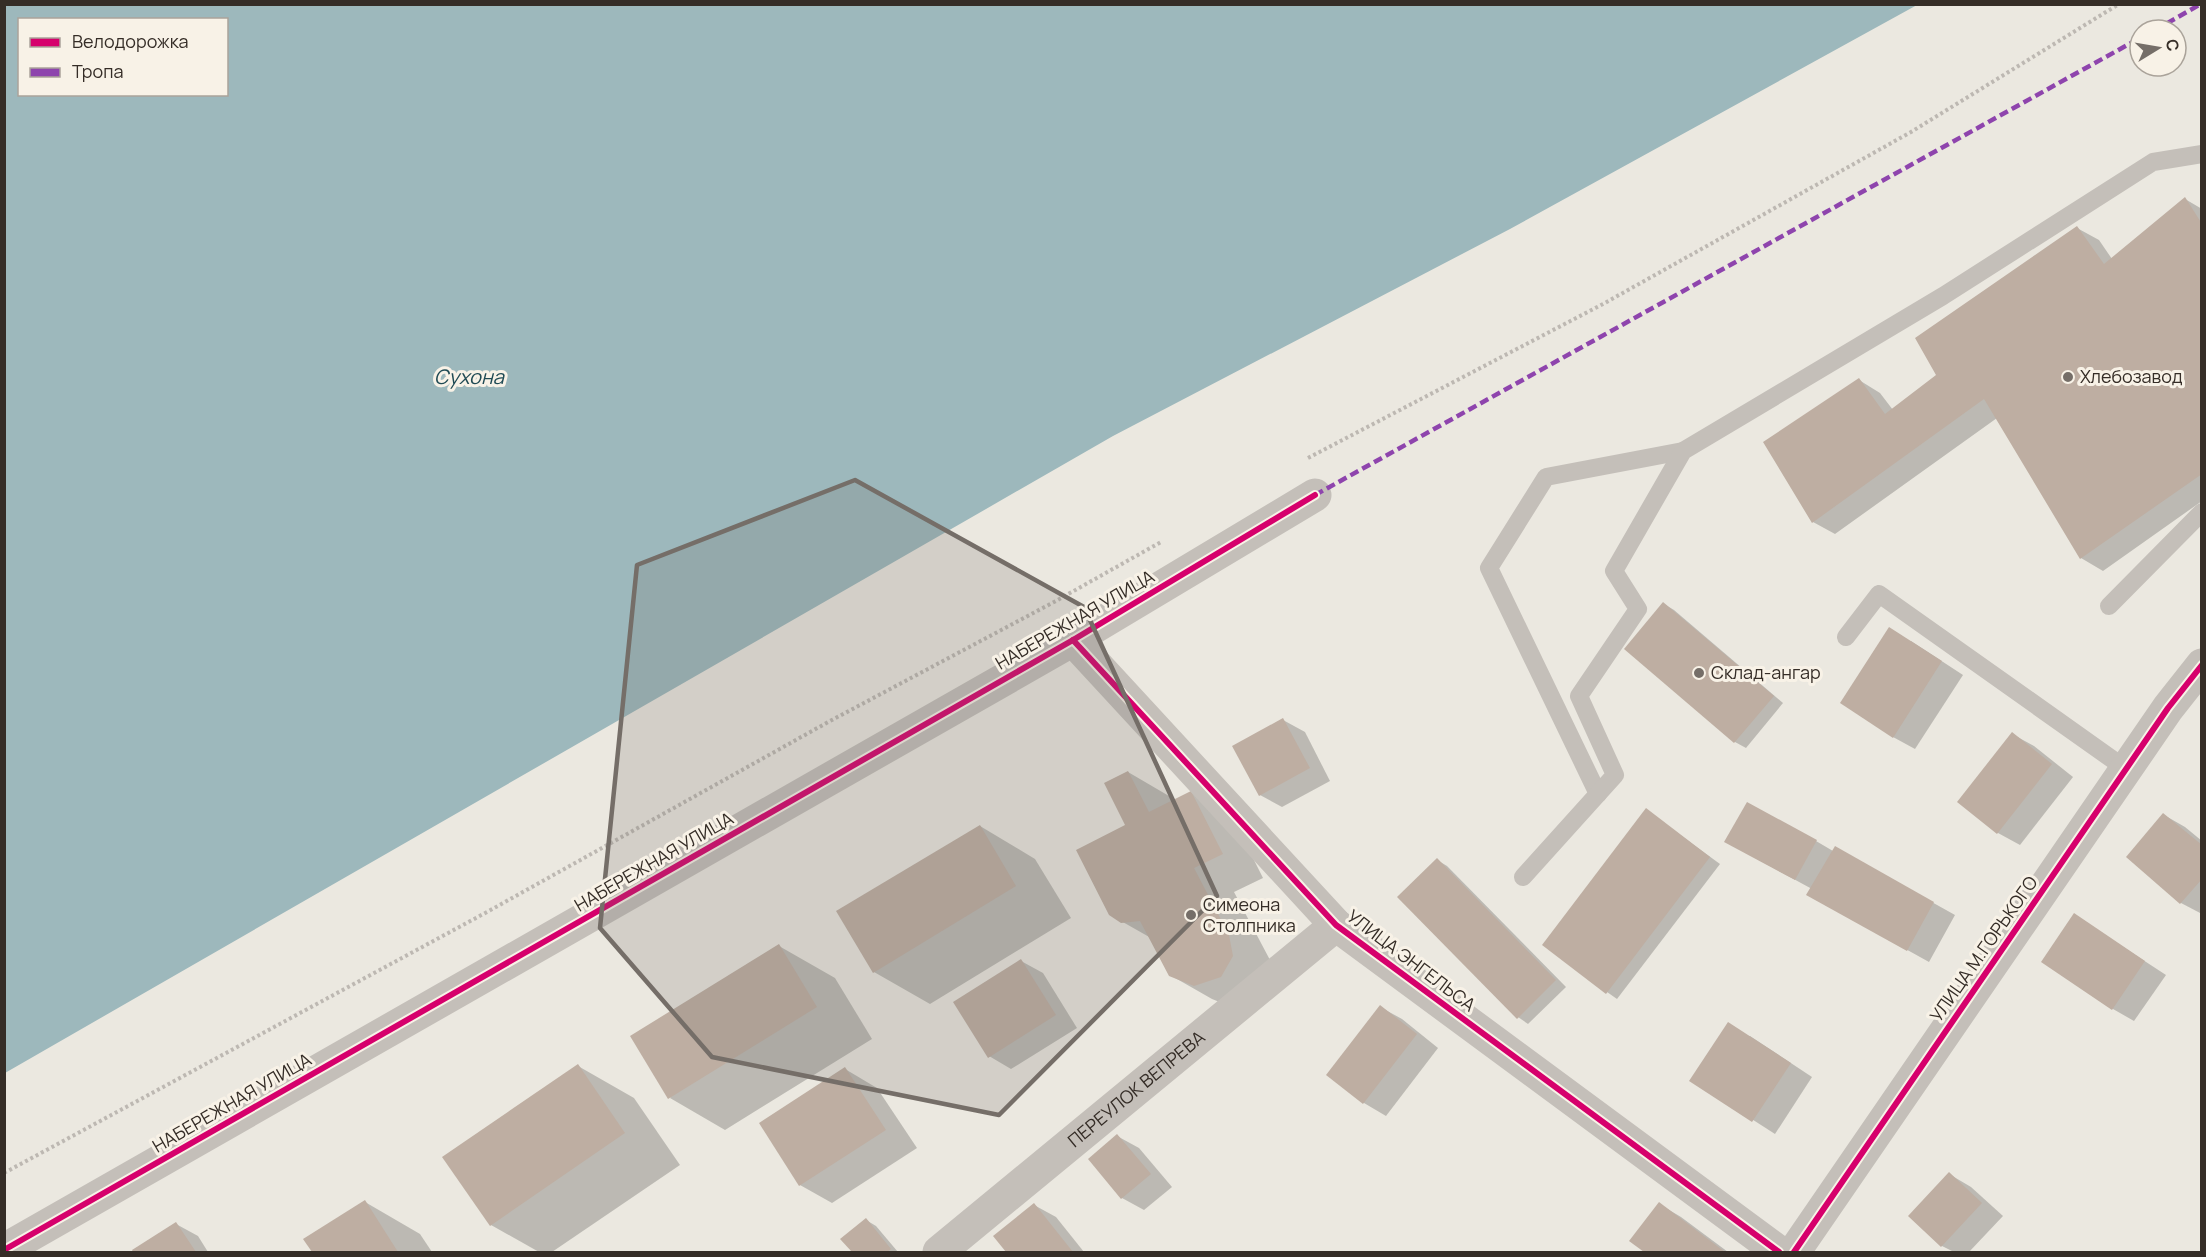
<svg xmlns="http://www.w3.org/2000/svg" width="2206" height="1257" viewBox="0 0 2206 1257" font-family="Manrope,sans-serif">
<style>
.water{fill:#9db8bc;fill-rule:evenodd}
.shadow{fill:#0003}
.building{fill:#beaea2}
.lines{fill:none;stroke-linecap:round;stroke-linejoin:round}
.path{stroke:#bdb8b2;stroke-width:4;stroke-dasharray:3 3;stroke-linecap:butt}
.service{stroke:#c4bfb9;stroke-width:18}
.minor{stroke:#c4bfb9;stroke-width:33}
.quiet{stroke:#8e44ad;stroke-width:4.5;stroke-dasharray:9 4.5;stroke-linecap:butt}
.cycleway-casing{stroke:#f8f2e7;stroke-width:10}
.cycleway{stroke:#d6006c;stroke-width:6}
.marked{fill:#756e68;fill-opacity:0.2;stroke:#756e68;stroke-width:4.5;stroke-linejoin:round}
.poi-dot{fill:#756e68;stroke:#f8f2e7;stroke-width:2}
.labels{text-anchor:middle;stroke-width:6;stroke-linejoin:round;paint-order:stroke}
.poi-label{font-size:18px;fill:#352d27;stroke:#f8f2e7;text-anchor:start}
.street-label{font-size:18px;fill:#352d27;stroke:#f8f2e7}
.water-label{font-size:20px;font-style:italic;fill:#1f4a54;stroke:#f8f2e7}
</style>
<rect width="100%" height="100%" fill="#ebe8e0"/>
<!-- water -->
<path class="water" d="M5,4H1917V5L1510,229L1113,436L5,1073ZM20,20H226V94H20Z"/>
<!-- shadow -->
<g class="shadow">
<polygon points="2185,199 2202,209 2202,501 2103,571 2081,558 1997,418 1835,534 1813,522 1859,380 1880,393 1893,410 1938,376 2077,228 2099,240 2112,259"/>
<polygon points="1664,604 1674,610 1783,703 1746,748 1735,742 1626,649"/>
<polygon points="1911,641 1963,675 1915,749 1893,737"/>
<polygon points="1283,720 1305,732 1330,781 1282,807 1260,795"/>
<polygon points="2012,734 2034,746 2073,777 2020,845 1998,833 1959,802"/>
<polygon points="1128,772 1169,796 1172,802 1191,792 1232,816 1263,878 1234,892 1270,960 1237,1009 1212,999 1170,975 1151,938 1121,921"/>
<polygon points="1646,810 1720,864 1617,999 1607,992"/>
<polygon points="2164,815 2185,827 2202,841 2202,914 2181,903 2128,857"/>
<polygon points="980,826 1035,859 1071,918 930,1004 874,972"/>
<polygon points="1816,841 1833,851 1835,848 1955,915 1929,962 1830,907 1812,889 1748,854"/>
<polygon points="1437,860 1447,866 1566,987 1528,1024 1518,1017"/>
<polygon points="2074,915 2166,975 2134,1021 2113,1009"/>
<polygon points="779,946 835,978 872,1039 725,1130 670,1098"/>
<polygon points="1021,961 1043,973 1077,1028 1011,1069 989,1056"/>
<polygon points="1380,1007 1402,1019 1438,1048 1386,1116 1364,1103 1328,1074"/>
<polygon points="1750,1036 1812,1077 1775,1134 1691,1080"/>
<polygon points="578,1066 634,1098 680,1165 552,1252 539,1252 491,1225"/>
<polygon points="845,1069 877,1088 917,1148 832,1203 800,1185"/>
<polygon points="1117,1136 1139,1148 1172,1187 1144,1210 1122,1198"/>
<polygon points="1949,1174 1971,1187 2003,1216 1969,1252 1954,1252 1942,1246 1910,1216"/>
<polygon points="365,1202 420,1234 432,1252 313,1252 305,1240"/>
<polygon points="1659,1204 1681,1217 1728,1252 1647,1252 1631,1241"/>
<polygon points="1034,1205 1056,1217 1084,1252 1008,1252 995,1236"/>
<polygon points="866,1220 876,1226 898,1252 854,1252 843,1239"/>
<polygon points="176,1224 198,1236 208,1252 135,1252 134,1251"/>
</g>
<!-- building -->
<g class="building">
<polygon points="2185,197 2202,224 2202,474 2080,559 1984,399 1812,523 1763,442 1859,378 1885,414 1936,375 1915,338 2077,226 2104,264"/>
<polygon points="1663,602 1774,696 1734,743 1624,649"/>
<polygon points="1889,627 1942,661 1893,738 1840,703"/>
<polygon points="1283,718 1310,768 1259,796 1232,746"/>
<polygon points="2012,732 2052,764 1997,834 1957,802"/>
<polygon points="1128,771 1149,812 1191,791 1223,854 1194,868 1229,935 1233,956 1221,977 1194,986 1169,976 1140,921 1121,923 1109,915 1076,850 1125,825 1104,783"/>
<polygon points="1747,802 1817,840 1795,880 1724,842"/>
<polygon points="1646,808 1710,857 1606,994 1542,945"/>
<polygon points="2163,813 2202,845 2202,879 2180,904 2126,857"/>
<polygon points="980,825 1016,886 873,973 836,911"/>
<polygon points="1835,846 1934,902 1907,951 1806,895"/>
<polygon points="1437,858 1556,980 1517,1019 1397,897"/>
<polygon points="2074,913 2145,961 2112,1010 2041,962"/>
<polygon points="779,944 817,1007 668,1099 630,1036"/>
<polygon points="1021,959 1056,1015 988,1058 953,1002"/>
<polygon points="1380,1005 1417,1034 1363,1104 1326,1075"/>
<polygon points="1728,1022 1791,1063 1752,1122 1689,1081"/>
<polygon points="578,1064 625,1133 490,1226 442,1157"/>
<polygon points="845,1067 886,1130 799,1186 759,1123"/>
<polygon points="1117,1134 1151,1174 1121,1199 1088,1159"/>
<polygon points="1949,1172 1982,1203 1941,1247 1908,1216"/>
<polygon points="365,1200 398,1252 312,1252 303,1239"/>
<polygon points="1659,1202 1725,1252 1644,1252 1629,1241"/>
<polygon points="1034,1203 1073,1252 1006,1252 993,1236"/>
<polygon points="866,1218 891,1249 887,1252 852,1252 840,1239"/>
<polygon points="176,1222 196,1252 133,1252 132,1250"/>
</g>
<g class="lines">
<!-- path -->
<g class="path">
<polyline points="1308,458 1603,304 1911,132 2119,4"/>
<polyline points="4,1173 487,912 830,721 1054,602 1161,542"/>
</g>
<!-- service -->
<g class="service">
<polyline points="2109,606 2202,512"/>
<polyline points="1846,637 1879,594 2126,769"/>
<polyline points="1598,794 1489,568 1546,477 1683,451"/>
<polyline points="1523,877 1615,775 1579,696 1638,609 1614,571 1683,451 1943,296 2153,162 2202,154"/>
</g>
<!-- minor -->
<g class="minor">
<polyline points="1073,640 1336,925 1779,1252"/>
<polyline points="4,1250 1073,640 1315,495"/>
<path id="s1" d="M939,1252L1336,925"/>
<polyline points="1794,1252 2168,708 2202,665"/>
</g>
<!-- quiet -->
<g class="quiet">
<polyline points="2155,30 2201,4"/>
<polyline points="1315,495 2140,38"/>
</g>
<defs>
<g id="cycleway">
<polyline points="1073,640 1336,925 1779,1252"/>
<polyline points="4,1250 1073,640 1315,495"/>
<polyline points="1794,1252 2168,708 2202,665"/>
</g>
</defs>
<!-- cycleway casing -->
<use href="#cycleway" class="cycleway-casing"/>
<!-- cycleway -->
<use href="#cycleway" class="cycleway"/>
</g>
<!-- marked area -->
<path class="marked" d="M855,480L1084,607L1217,896L999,1115L712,1057L600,928L637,565Z"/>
<!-- markers -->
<g class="poi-dot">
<circle cx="2068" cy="377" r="6"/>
<circle cx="1699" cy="673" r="6"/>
<circle cx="1191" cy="915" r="6"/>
</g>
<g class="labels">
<!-- poi labels -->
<g class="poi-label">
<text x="2080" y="383">Хлебозавод</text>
<text x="1711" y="679">Склад-ангар</text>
<text x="1203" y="911">Симеона<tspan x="1203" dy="21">Столпника</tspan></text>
</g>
<!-- street labels -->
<g class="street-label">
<text transform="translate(1075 620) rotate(-30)" y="6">НАБЕРЕЖНАЯ УЛИЦА</text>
<text transform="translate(654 862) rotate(-30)" y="6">НАБЕРЕЖНАЯ УЛИЦА</text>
<text transform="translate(1984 949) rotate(-55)" y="6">УЛИЦА М.ГОРЬКОГО</text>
<text transform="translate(1411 961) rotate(37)" y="6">УЛИЦА ЭНГЕЛЬСА</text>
<text dy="6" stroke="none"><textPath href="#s1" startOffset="256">ПЕРЕУЛОК ВЕПРЕВА</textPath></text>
<text transform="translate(232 1103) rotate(-30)" y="6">НАБЕРЕЖНАЯ УЛИЦА</text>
</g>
<!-- water labels -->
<g class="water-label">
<text x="469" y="384">Сухона</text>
</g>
</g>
<!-- border -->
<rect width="2206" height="1257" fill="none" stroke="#352d27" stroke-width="12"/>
<!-- legend -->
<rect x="18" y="18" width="210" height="78" fill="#f8f2e7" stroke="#aaa39a" stroke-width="1.5"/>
<rect x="30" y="38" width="30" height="9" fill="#d6006c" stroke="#aaa39a" stroke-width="1.5"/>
<text x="72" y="48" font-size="18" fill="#352d27">Велодорожка</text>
<rect x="30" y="68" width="30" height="9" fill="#8e44ad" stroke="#aaa39a" stroke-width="1.5"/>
<text x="72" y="78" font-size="18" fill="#352d27">Тропа</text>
<!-- north arrow -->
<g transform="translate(2158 48) rotate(79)"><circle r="28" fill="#f8f2e7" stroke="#aaa39a" stroke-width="1.5"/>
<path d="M0-4.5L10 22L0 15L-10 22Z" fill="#756e68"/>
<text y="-9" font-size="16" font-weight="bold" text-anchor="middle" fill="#352d27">С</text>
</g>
</svg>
